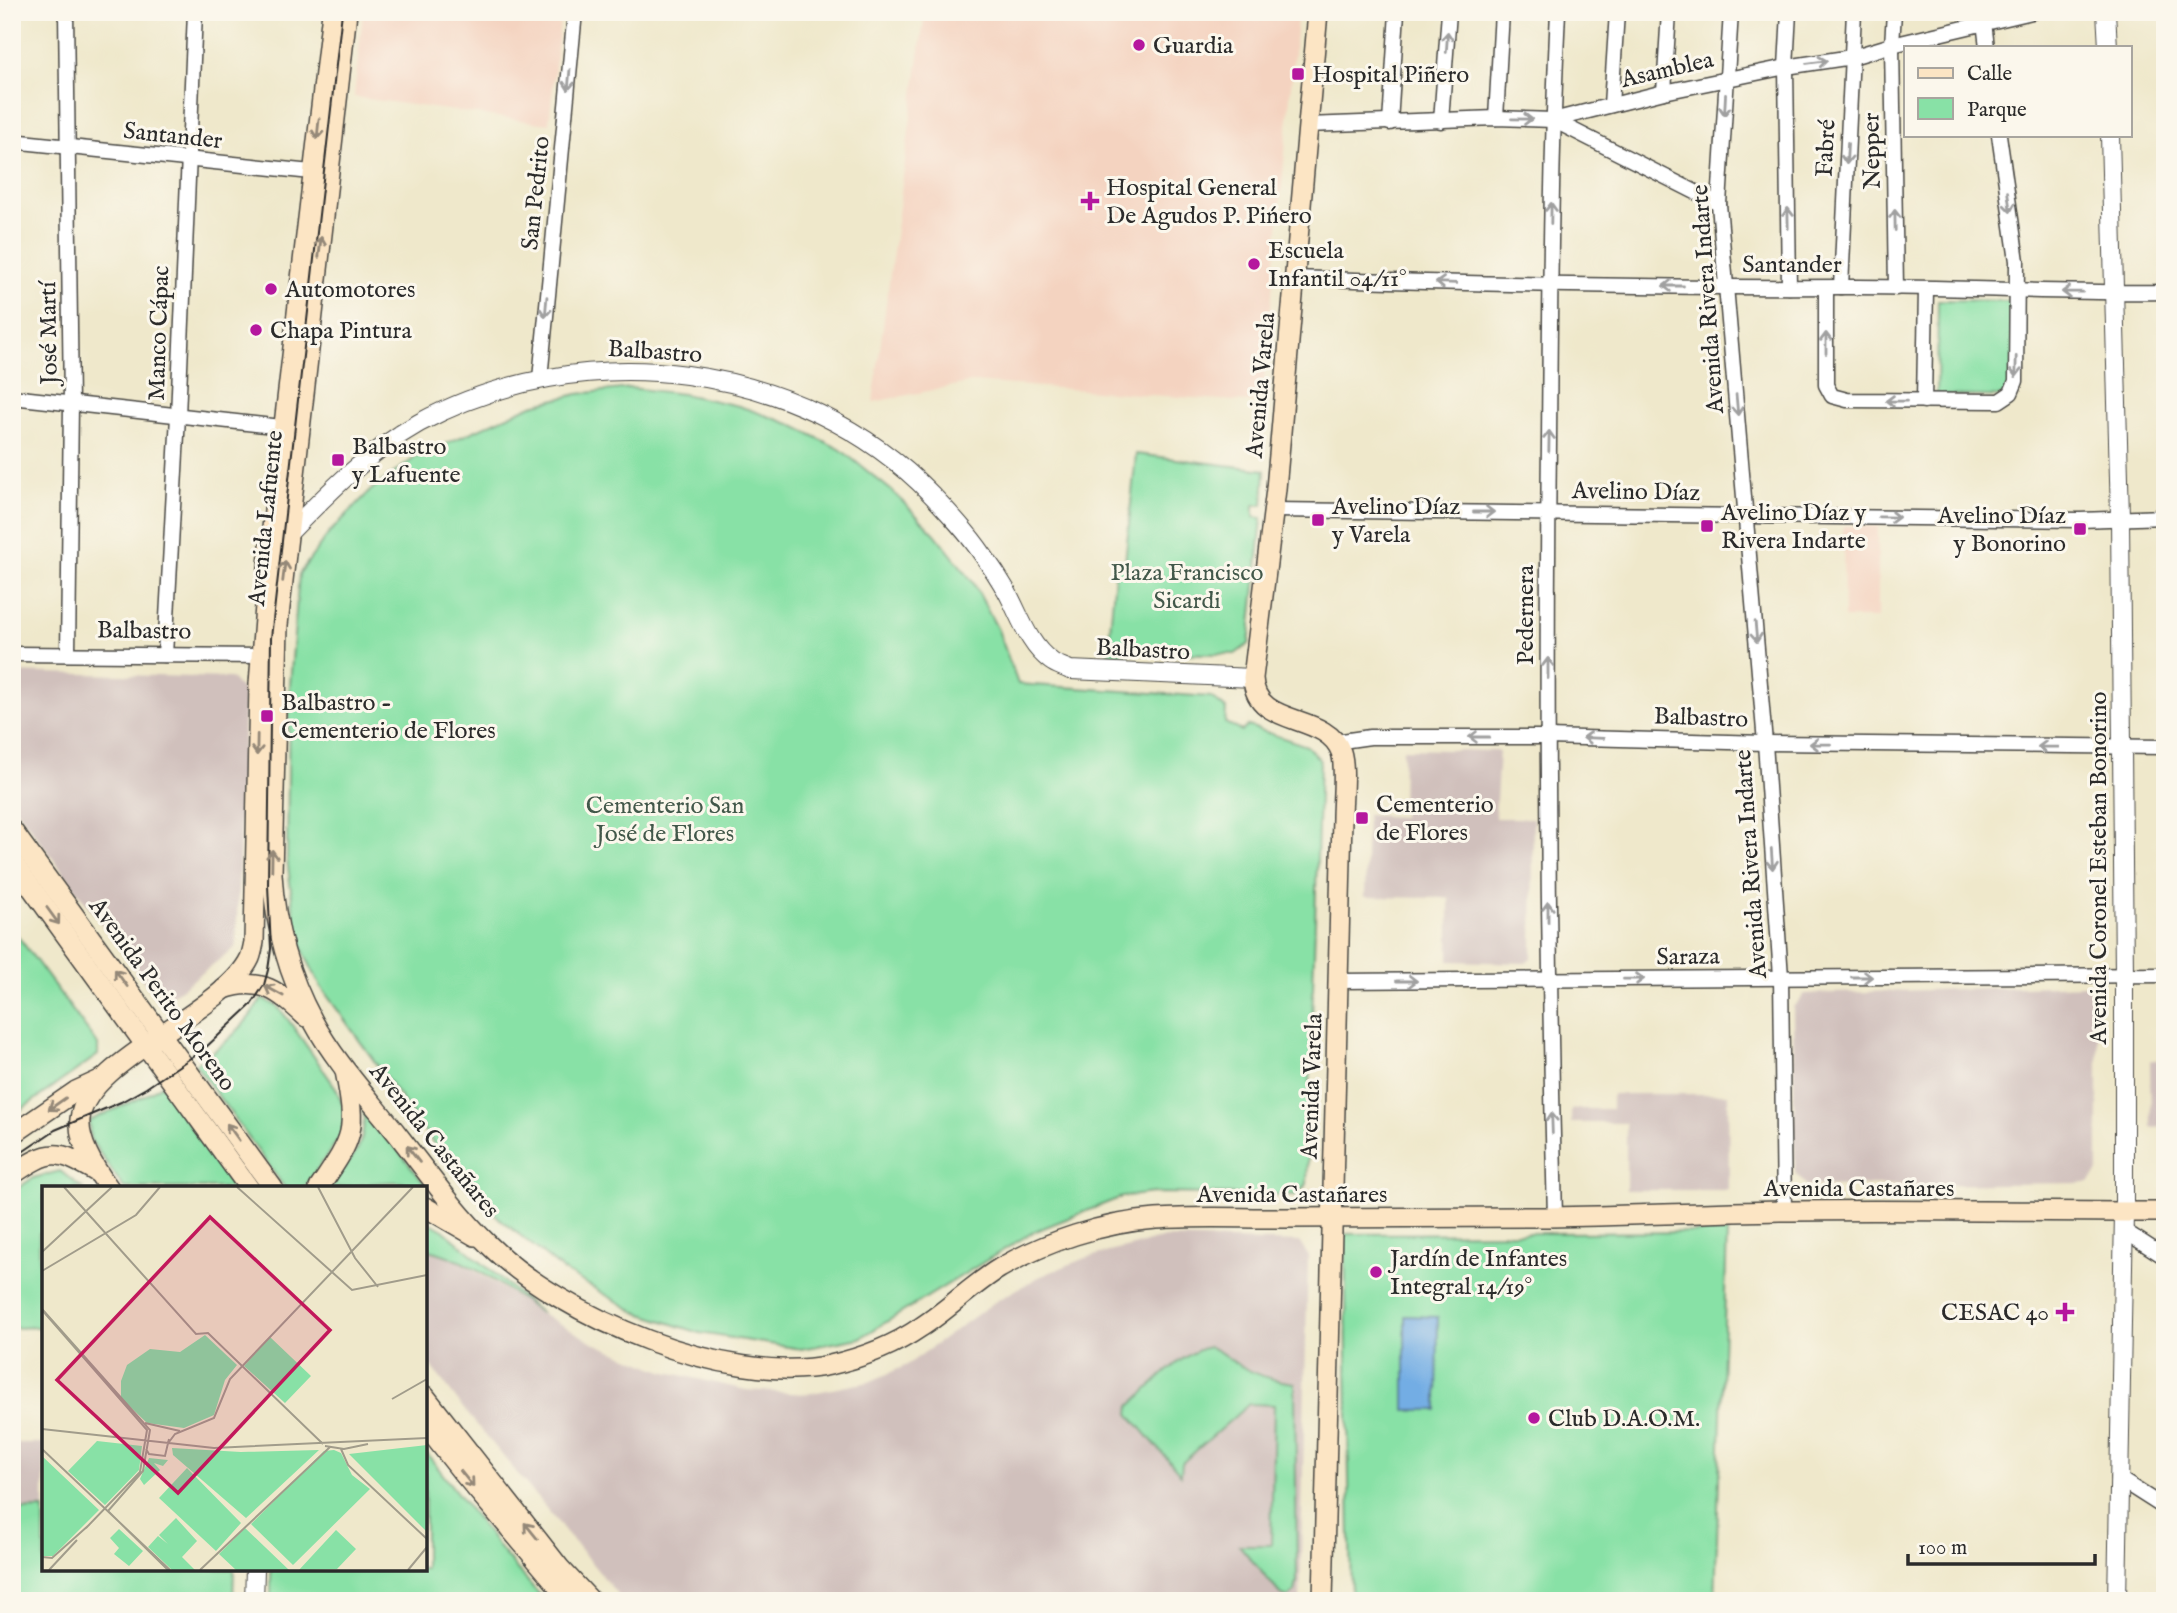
<svg xmlns="http://www.w3.org/2000/svg" width="2177" height="1613" viewBox="0 0 2177 1613" font-family="'IM FELL English',serif">
<style>
.built{fill:#f4d3c0}
.industrial{fill:#d0c0bc}
.green{fill:#88e1a6;stroke:#5a8668;stroke-width:2}
.water{fill:#73ade4;stroke:#4f6c88;stroke-width:2}
.lines{fill:none;stroke-linecap:round;stroke-linejoin:round}
.minor-casing{stroke:#484743;stroke-width:17}
.tertiary-casing{stroke:#484743;stroke-width:20}
.secondary-casing{stroke:#484743;stroke-width:22}
.minor{stroke:#fff;stroke-width:14}
.tertiary{stroke:#fff;stroke-width:18}
.secondary{stroke:#fce5c4;stroke-width:19}
.tram{stroke:#2b2b2b;stroke-width:2}
.oneway{stroke:#a0a0a0}
.oneway2{stroke:#948878}
.poi-dot{fill:#b5179e;stroke:#fbf7ec;stroke-width:2.5}
.labels{text-anchor:middle;stroke-width:6;stroke-linejoin:round;paint-order:stroke}
.poi-label{font-size:24px;fill:#2b2b2b;stroke:#fbf7ec;text-anchor:start}
.street-label{font-size:24px;fill:#2b2b2b;stroke:#fbf7ec}
.park-label{font-size:24px;fill:#42584a;stroke:#fbf7ec}
.inset-road{fill:none;stroke:#a19c8b;stroke-width:2}
.view{fill:#c2185b;fill-opacity:0.15;stroke:#c2185b;stroke-width:3.5}
.inset-edge{fill:none;stroke:#2b2b2b;stroke-width:3.5}
</style>
<rect width="100%" height="100%" fill="#fbf7ec"/>
<filter id="ink" filterUnits="userSpaceOnUse"><feTurbulence type="fractalNoise" baseFrequency=".0143" numOctaves="2"/><feDisplacementMap in="SourceGraphic" scale="14" xChannelSelector="R" yChannelSelector="G"/><feConvolveMatrix kernelMatrix="1 2 1 2 8 2 1 2 1" color-interpolation-filters="sRGB"/></filter>
<filter id="wash" filterUnits="userSpaceOnUse"><feTurbulence type="fractalNoise" baseFrequency=".00686" numOctaves="4" result="noise"/><feDisplacementMap in="SourceGraphic" scale="28" xChannelSelector="R" yChannelSelector="G"/><feGaussianBlur stdDeviation="1.57" result="paint"/><feColorMatrix in="noise" values="0 0 0 0 0 0 0 0 0 0 0 0 0 0 0 0 0 1.4 0 .05"/><feComposite in="paint" operator="in"/></filter>
<g filter="url(#wash)">
<rect width="100%" height="100%" fill="#efe8cb"/>
<!-- built -->
<g class="built">
<polygon points="363,12 561,12 549,124 354,97"/>
<polygon points="925,12 1234,12 1297,20 1262,403 973,382 873,402"/>
<polygon points="1843,526 1878,526 1878,618 1844,618"/>
</g>
<!-- industrial -->
<g class="industrial">
<polygon points="12,672 230,678 245,692 236,947 173,995 150,990 12,803"/>
<polygon points="1403,749 1499,751 1495,818 1533,818 1532,957 1525,963 1449,961 1449,898 1365,897 1367,815 1402,817"/>
<polygon points="2086,985 2098,999 2098,1172 2089,1183 1807,1186 1795,1173 1793,1007 1805,994"/>
<polygon points="2150,1060 2165,1060 2165,1126 2151,1127"/>
<polygon points="1612,1094 1728,1094 1729,1190 1626,1190 1626,1123 1571,1123 1571,1109 1612,1109"/>
<polygon points="1165,1238 1299,1242 1308,1255 1300,1601 623,1601 463,1408 425,1358 425,1249 443,1253 461,1262 541,1313 596,1344 663,1371 746,1390 806,1394 869,1382 907,1365 996,1301 1039,1277 1085,1258"/>
<polygon points="12,1443 44,1443 44,1509 12,1510"/>
</g>
<!-- green -->
<g class="green">
<polygon points="1938,300 2018,301 2014,397 1937,395"/>
<polygon points="630,388 683,394 739,406 790,424 840,449 892,491 935,534 973,582 998,630 1018,684 1211,697 1226,709 1225,723 1242,731 1248,726 1307,746 1320,760 1307,1184 1297,1195 1154,1193 1122,1197 1033,1232 860,1338 801,1349 700,1333 636,1312 564,1271 499,1218 457,1176 321,987 304,953 295,923 287,858 289,697 299,574 330,532 371,490 416,457 532,405 578,394"/>
<polygon points="1136,454 1265,470 1263,505 1254,505 1254,517 1262,518 1249,644 1235,654 1108,653 1116,563 1125,563"/>
<polygon points="12,928 98,1045 98,1055 12,1116"/>
<path d="M262,998L277,1006L287,1018L336,1088L345,1111L342,1134L304,1188H285L195,1064C223,1046 245,1028 262,998Z"/>
<polygon points="162,1085 233,1188 124,1188 90,1139 89,1121 144,1096"/>
<path d="M363,1106L428,1188L426,1189C395,1174 361,1188 327,1188C352,1158 368,1147 363,1106Z"/>
<polygon points="60,1171 82,1188 44,1188 44,1233 39,1233 41,1327 12,1328 12,1192 33,1178"/>
<path d="M425,1220L443,1230L541,1313C505,1289 468,1258 425,1249Z"/>
<polygon points="1727,1232 1715,1601 1351,1601 1345,1234"/>
<path d="M1209,1347C1220,1350 1227,1358 1237,1364C1256,1375 1273,1381 1295,1383L1297,1582L1295,1592L1288,1597L1280,1594L1239,1545H1271L1274,1405L1249,1404L1182,1463L1181,1475L1129,1414L1130,1406C1151,1387 1181,1352 1209,1347Z"/>
<polygon points="425,1451 503,1553 545,1601 271,1601 271,1569 425,1569"/>
<polygon points="44,1509 44,1569 234,1569 233,1601 12,1601 12,1510"/>
</g>
<!-- water -->
<polygon class="water" points="1405,1316 1438,1317 1437,1410 1405,1410"/>
</g>
<g filter="url(#ink)">
<g class="lines">
<defs>
<g id="minor">
<polyline points="66,12 71,404 68,654"/>
<polyline points="1731,12 1719,204 1765,743 1781,977 1784,1211"/>
<polyline points="1894,12 1892,45 1896,288"/>
<polyline points="1983,14 1987,47"/>
<polyline points="1664,92 1669,12"/>
<polyline points="1611,105 1617,12"/>
<polyline points="1496,118 1502,12"/>
<polyline points="1553,120 1719,204"/>
<polyline points="1441,121 1449,12"/>
<polyline points="1390,123 1397,12"/>
<polyline points="1307,125 1496,118 1553,120 1664,92 1786,67 1852,57 1892,45 2032,12"/>
<polyline points="12,141 321,173"/>
<path d="M1293,278C1476,284 1659,288 1843,287C1950,286 2057,294 2165,292"/>
<polyline points="1789,287 1786,67 1789,12"/>
<polyline points="1841,287 1854,12"/>
<polyline points="1826,288 1826,385 1832,396 1847,400 1999,401 2011,393 2016,381 2017,261 1999,135"/>
<polyline points="540,379 575,12"/>
<polyline points="12,397 291,428"/>
<polyline points="1924,401 1926,289"/>
<polyline points="1273,510 2080,520 2165,517"/>
<polyline points="12,654 271,656"/>
<polyline points="165,655 178,416 195,12"/>
<polyline points="1335,742 1370,737 1547,737 1765,743 2165,747"/>
<polyline points="1339,981 2165,975"/>
<path d="M1555,1217C1548,959 1546,701 1549,442C1550,299 1551,155 1558,12"/>
<polyline points="2123,1230 2165,1257"/>
<polyline points="2118,1478 2165,1508"/>
</g>
<g id="tertiary">
<polyline points="2106,12 2108,47"/>
<polyline points="2110,135 2120,517 2124,975 2124,1212 2117,1601"/>
<path d="M283,539C325,496 366,453 419,423C581,335 801,359 932,495C950,514 968,533 983,555C991,566 999,578 1006,590C1019,613 1028,645 1051,661C1056,665 1064,667 1070,670L1253,678"/>
<polyline points="254,1601 255,1569"/>
</g>
<g id="secondary">
<path d="M347,12L278,625L272,874C275,927 288,975 313,1021C335,1062 369,1098 398,1135C427,1172 455,1212 489,1245C562,1317 727,1387 830,1365C861,1358 895,1345 921,1327C949,1309 972,1285 1000,1268C1047,1241 1102,1223 1156,1219C1196,1216 1237,1218 1277,1218C1368,1217 1459,1218 1551,1217C1627,1216 1704,1212 1781,1211C1909,1209 2037,1212 2165,1212"/>
<path d="M1318,12L1276,489L1253,678C1255,729 1326,711 1341,752C1346,767 1342,800 1342,818L1323,1601"/>
<polyline points="12,830 273,1188"/>
<polyline points="12,861 249,1188"/>
<path d="M224,989C262,976 279,992 306,1017"/>
<polyline points="12,1135 76,1091 100,1080"/>
<path d="M12,1175C51,1148 57,1149 98,1173"/>
<path d="M109,1188C95,1169 78,1143 80,1119C86,1060 224,1013 250,958C252,953 253,947 254,942L259,684L269,554L332,12"/>
<path d="M319,1188C354,1136 357,1133 345,1071"/>
<polyline points="425,1207 475,1236"/>
<polyline points="425,1396 560,1568 591,1601"/>
<polyline points="425,1425 462,1472 571,1601"/>
</g>
</defs>
<!-- minor casing -->
<use href="#minor" class="minor-casing"/>
<!-- tertiary casing -->
<use href="#tertiary" class="tertiary-casing"/>
<!-- secondary casing -->
<use href="#secondary" class="secondary-casing"/>
<!-- minor -->
<use href="#minor" class="minor"/>
<!-- tertiary -->
<use href="#tertiary" class="tertiary"/>
<!-- secondary -->
<use href="#secondary" class="secondary"/>
<!-- tram -->
<polyline class="tram" points="12,1159 55,1130 121,1102 146,1088 204,1049 251,1005 264,985 268,970 271,949 268,885 271,638 342,12"/>
</g>
<!-- one-way arrows -->
<defs><path id="oneway-shaft" d="M-6 0H5M1.5-3L5.5 0L1.5 3" fill="none" stroke-width="1.6" stroke-linecap="round" stroke-linejoin="round" transform="scale(1.75)"/></defs>
<g class="oneway">
<use href="#oneway-shaft" transform="translate(1447 42) rotate(-86)"/>
<use href="#oneway-shaft" transform="translate(1817 62) rotate(-8)"/>
<use href="#oneway-shaft" transform="translate(569 80) rotate(95)"/>
<use href="#oneway-shaft" transform="translate(1725 105) rotate(93)"/>
<use href="#oneway-shaft" transform="translate(1522 119) rotate(1)"/>
<use href="#oneway-shaft" transform="translate(1847 154) rotate(93)"/>
<use href="#oneway-shaft" transform="translate(2009 202) rotate(82)"/>
<use href="#oneway-shaft" transform="translate(1551 213) rotate(-89)"/>
<use href="#oneway-shaft" transform="translate(1788 218) rotate(-91)"/>
<use href="#oneway-shaft" transform="translate(1895 220) rotate(-91)"/>
<use href="#oneway-shaft" transform="translate(1446 283) rotate(-178)"/>
<use href="#oneway-shaft" transform="translate(1673 286) rotate(180)"/>
<use href="#oneway-shaft" transform="translate(2072 292) rotate(-179)"/>
<use href="#oneway-shaft" transform="translate(546 307) rotate(95)"/>
<use href="#oneway-shaft" transform="translate(1826 343) rotate(-90)"/>
<use href="#oneway-shaft" transform="translate(2016 367) rotate(91)"/>
<use href="#oneway-shaft" transform="translate(1896 401) rotate(-179)"/>
<use href="#oneway-shaft" transform="translate(1737 405) rotate(85)"/>
<use href="#oneway-shaft" transform="translate(1549 441) rotate(-89)"/>
<use href="#oneway-shaft" transform="translate(1484 512)"/>
<use href="#oneway-shaft" transform="translate(1889 517) rotate(1)"/>
<use href="#oneway-shaft" transform="translate(1756 632) rotate(85)"/>
<use href="#oneway-shaft" transform="translate(1548 668) rotate(-90)"/>
<use href="#oneway-shaft" transform="translate(1479 737) rotate(180)"/>
<use href="#oneway-shaft" transform="translate(1593 738) rotate(-178)"/>
<use href="#oneway-shaft" transform="translate(1820 744) rotate(-179)"/>
<use href="#oneway-shaft" transform="translate(2048 747) rotate(-179)"/>
<use href="#oneway-shaft" transform="translate(1772 859) rotate(86)"/>
<use href="#oneway-shaft" transform="translate(1548 912) rotate(-90)"/>
<use href="#oneway-shaft" transform="translate(1862 977)"/>
<use href="#oneway-shaft" transform="translate(1634 979) rotate(-1)"/>
<use href="#oneway-shaft" transform="translate(1407 981)"/>
<use href="#oneway-shaft" transform="translate(1552 1123) rotate(-92)"/>
</g>
<g class="oneway2">
<use href="#oneway-shaft" transform="translate(318 129) rotate(96)"/>
<use href="#oneway-shaft" transform="translate(320 247) rotate(-83)"/>
<use href="#oneway-shaft" transform="translate(284 571) rotate(-83)"/>
<use href="#oneway-shaft" transform="translate(257 745) rotate(91)"/>
<use href="#oneway-shaft" transform="translate(272 860) rotate(-89)"/>
<use href="#oneway-shaft" transform="translate(53 916) rotate(54)"/>
<use href="#oneway-shaft" transform="translate(121 978) rotate(-126)"/>
<use href="#oneway-shaft" transform="translate(274 991) rotate(-151)"/>
<use href="#oneway-shaft" transform="translate(57 1104) rotate(145)"/>
<use href="#oneway-shaft" transform="translate(233 1132) rotate(-126)"/>
<use href="#oneway-shaft" transform="translate(413 1154) rotate(-128)"/>
<use href="#oneway-shaft" transform="translate(467 1479) rotate(51)"/>
<use href="#oneway-shaft" transform="translate(531 1531) rotate(-129)"/>
</g>
</g>
<!-- markers -->
<g class="poi-dot">
<circle cx="1139" cy="45" r="7"/>
<rect x="1291" y="67" width="14" height="14" rx="3.5"/>
<path d="M1086.5 190.5h7v7h7v7h-7v7h-7v-7h-7v-7h7z"/>
<circle cx="1254" cy="264" r="7"/>
<circle cx="271" cy="289" r="7"/>
<circle cx="256" cy="330" r="7"/>
<rect x="331" y="453" width="14" height="14" rx="3.5"/>
<rect x="1311" y="513" width="14" height="14" rx="3.5"/>
<rect x="1700" y="519" width="14" height="14" rx="3.5"/>
<rect x="2073" y="522" width="14" height="14" rx="3.5"/>
<rect x="260" y="709" width="14" height="14" rx="3.5"/>
<rect x="1355" y="811" width="14" height="14" rx="3.5"/>
<circle cx="1376" cy="1272" r="7"/>
<path d="M2061.5 1301.5h7v7h7v7h-7v7h-7v-7h-7v-7h7z"/>
<circle cx="1534" cy="1418" r="7"/>
</g>
<g class="labels">
<!-- poi labels -->
<g class="poi-label">
<text x="1153" y="53">Guardia</text>
<text x="1312" y="82">Hospital Piñero</text>
<text x="1106" y="195">Hospital General<tspan x="1106" dy="28">De Agudos P. Pińero</tspan></text>
<text x="1268" y="258">Escuela<tspan x="1268" dy="28">Infantil 04/11°</tspan></text>
<text x="285" y="297">Automotores</text>
<text x="270" y="338">Chapa Pintura</text>
<text x="352" y="454">Balbastro<tspan x="352" dy="28">y Lafuente</tspan></text>
<text x="1332" y="514">Avelino Díaz<tspan x="1332" dy="28">y Varela</tspan></text>
<text x="1721" y="520">Avelino Díaz y<tspan x="1721" dy="28">Rivera Indarte</tspan></text>
<text x="2066" y="523" text-anchor="end">Avelino Díaz<tspan x="2066" dy="28">y Bonorino</tspan></text>
<text x="281" y="710">Balbastro -<tspan x="281" dy="28">Cementerio de Flores</tspan></text>
<text x="1376" y="812">Cementerio<tspan x="1376" dy="28">de Flores</tspan></text>
<text x="1390" y="1266">Jardín de Infantes<tspan x="1390" dy="28">Integral 14/19°</tspan></text>
<text x="2049" y="1320" text-anchor="end">CESAC 40</text>
<text x="1548" y="1426">Club D.A.O.M.</text>
</g>
<!-- street labels -->
<g class="street-label">
<text transform="translate(1667 69) rotate(-13)" y="8">Asamblea</text>
<text transform="translate(173 135) rotate(6)" y="8">Santander</text>
<text transform="translate(1825 148) rotate(-87)" y="8">Fabré</text>
<text transform="translate(1871 151) rotate(-91)" y="8">Nepper</text>
<text transform="translate(535 193) rotate(-84)" y="8">San Pedrito</text>
<text x="1792" y="272">Santander</text>
<text transform="translate(1707 299) rotate(-94)" y="8">Avenida Rivera Indarte</text>
<text transform="translate(48 333) rotate(-91)" y="8">José Martí</text>
<text transform="translate(158 333) rotate(-88)" y="8">Manco Cápac</text>
<text transform="translate(655 351) rotate(4)" y="8">Balbastro</text>
<text transform="translate(1260 385) rotate(-85)" y="8">Avenida Varela</text>
<text transform="translate(1636 491) rotate(1)" y="8">Avelino Díaz</text>
<text transform="translate(265 518) rotate(-84)" y="8">Avenida Lafuente</text>
<text transform="translate(1525 615) rotate(-90)" y="8">Pedernera</text>
<text transform="translate(144 630) rotate(1)" y="8">Balbastro</text>
<text transform="translate(1143 649) rotate(3)" y="8">Balbastro</text>
<text transform="translate(1701 717) rotate(2)" y="8">Balbastro</text>
<text transform="translate(1750 864) rotate(-94)" y="8">Avenida Rivera Indarte</text>
<text transform="translate(2098 868) rotate(-90)" y="8">Avenida Coronel Esteban Bonorino</text>
<text transform="translate(1688 956) rotate(-1)" y="8">Saraza</text>
<text transform="translate(163 994) rotate(54)" y="8">Avenida Perito Moreno</text>
<text transform="translate(1311 1086) rotate(-88)" y="8">Avenida Varela</text>
<text transform="translate(435 1140) rotate(51)" y="8">Avenida Castañares</text>
<text x="1859" y="1196">Avenida Castañares</text>
<text x="1292" y="1202">Avenida Castañares</text>
</g>
<!-- park labels -->
<g class="park-label">
<text x="1187" y="580">Plaza Francisco<tspan x="1187" dy="28">Sicardi</tspan></text>
<text x="665" y="813">Cementerio San<tspan x="665" dy="28">José de Flores</tspan></text>
</g>
</g>
<!-- overview -->
<g transform="translate(42 1186)">
<rect width="385" height="385" fill="#efe8cb"/>
<path d="M163,149L195,179L183,194L172,229L142,242L105,237L79,212V195L85,179L108,163L138,166ZM228,151L269,190L243,217L202,180ZM55,255L100,260L97,284L63,319L26,285ZM385,259V346L307,268ZM130,262L199,266L277,264L204,332L131,269ZM292,264L299,267L310,289L328,303L251,379L209,338L282,265ZM0,270L57,324L11,370H0ZM107,272L126,274L121,280L112,277L118,284L102,299L98,293ZM145,282L199,337L174,365L117,312ZM134,332L155,355L140,371L153,384H130L106,361L116,350L126,358L117,349ZM203,342L247,384H194L177,368ZM77,343L101,365L87,380L72,368L77,362L68,352ZM294,344L314,363L295,383L257,384Z" fill="#88e1a6"/>
<path class="inset-road" d="M22,1L154,148L166,147L281,258M195,1L310,104L385,89M276,1L313,72L336,101M0,66L70,1M0,85L94,29L118,1M0,123L108,244L101,285L66,325L126,384M0,124L105,244L98,286L44,342M350,213L385,193M103,237L138,245M0,243L172,262L385,252M127,256L133,248L172,232L188,193L371,1M283,260L302,263L326,258M0,263L128,384M104,263L107,268L123,270L127,253M299,263L306,279L385,353M0,371L10,372L47,339M7,384L35,354M158,384L288,261M366,384L385,361"/>
<path class="view" d="M168,31L288,144L136,307L15,194Z"/>
<rect width="385" height="385" class="inset-edge"/>
</g>
<!-- margin -->
<rect width="2177" height="1613" fill="none" stroke="#fbf7ec" stroke-width="42"/>
<!-- legend -->
<rect x="1904" y="46" width="228" height="91" fill="#fbf7ec" stroke="#a8a59f" stroke-width="2"/>
<rect x="1918" y="68" width="35" height="10" fill="#fce5c4" stroke="#a8a59f" stroke-width="2"/>
<text x="1967" y="80" font-size="21" fill="#2b2b2b">Calle</text>
<rect x="1918" y="98" width="35" height="21" fill="#88e1a6" stroke="#a8a59f" stroke-width="2"/>
<text x="1967" y="116" font-size="21" fill="#2b2b2b">Parque</text>
<!-- scale -->
<path d="M1908 1554v10h187v-10" fill="none" stroke="#2b2b2b" stroke-width="3.5"/>
<text x="1918" y="1554" font-size="21" fill="#2b2b2b" stroke="#fbf7ec" stroke-width="5" paint-order="stroke">100 m</text>
</svg>
